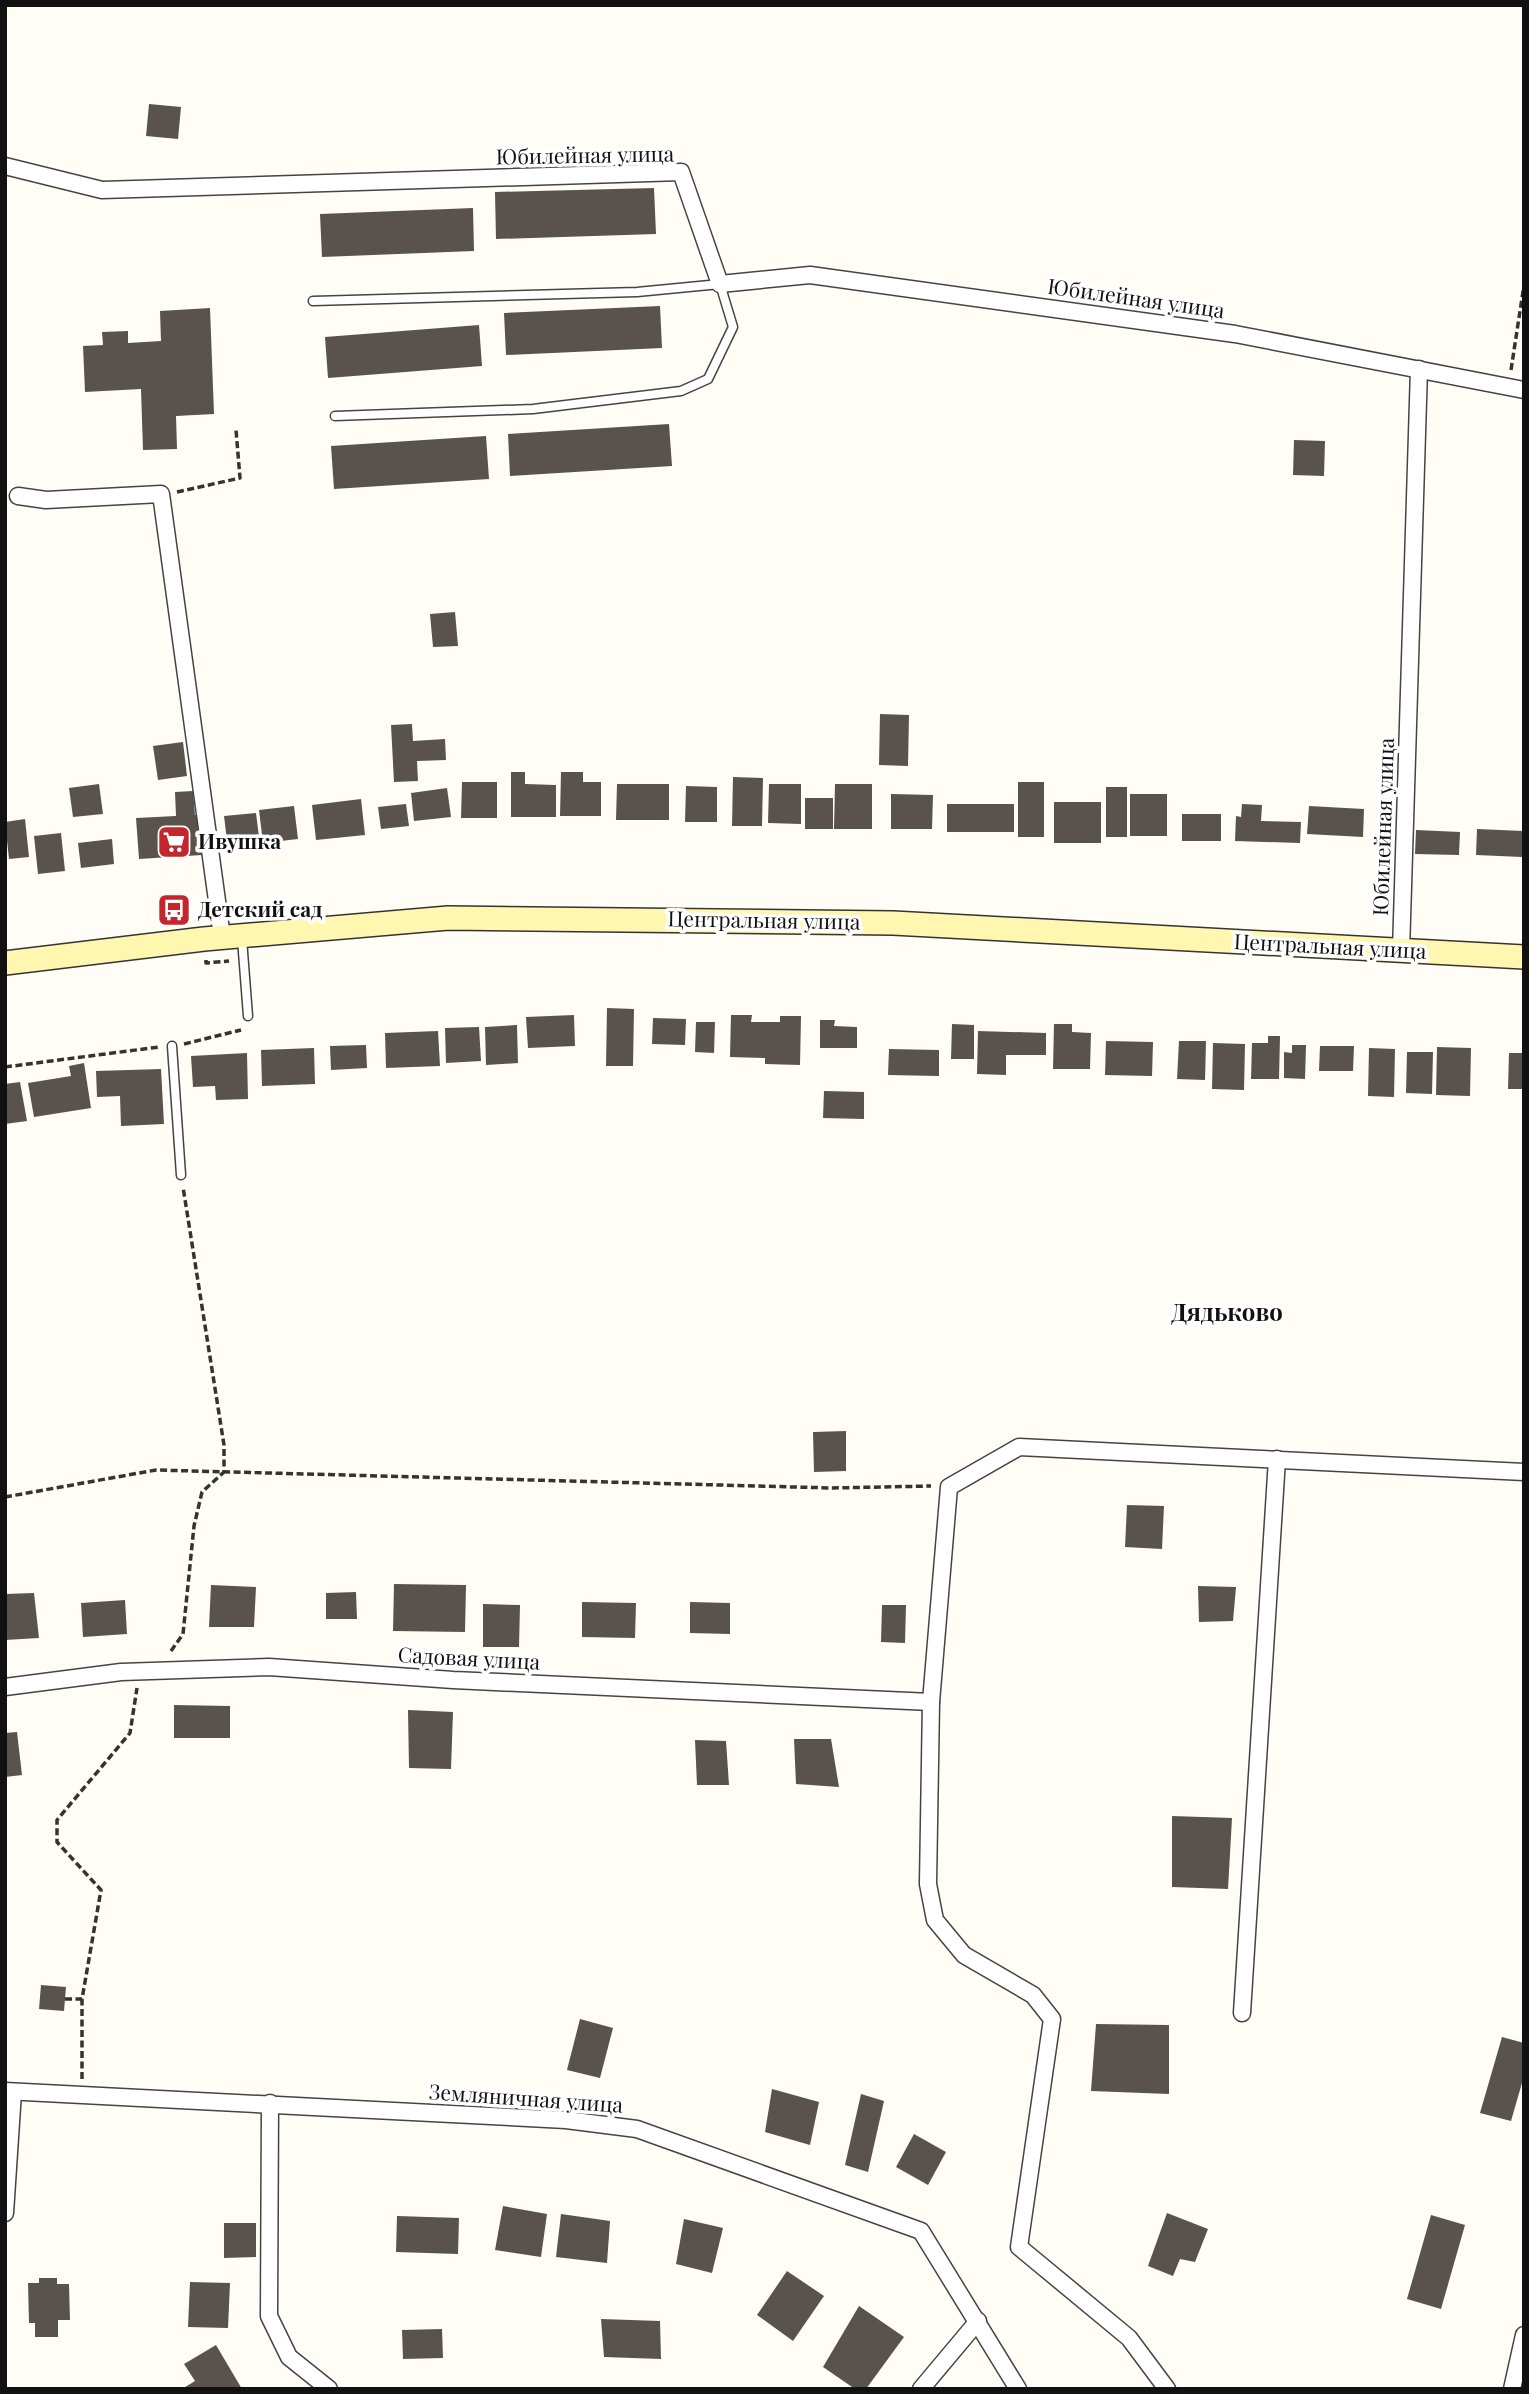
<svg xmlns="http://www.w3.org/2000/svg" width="1529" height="2394" viewBox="0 0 1529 2394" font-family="'Playfair Display',serif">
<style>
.building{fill:#5a524d}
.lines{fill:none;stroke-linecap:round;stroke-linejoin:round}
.lane-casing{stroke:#444;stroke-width:11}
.street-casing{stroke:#444;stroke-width:19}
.secondary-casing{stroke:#333;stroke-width:26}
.path{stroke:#333;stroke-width:3.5;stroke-dasharray:7 3.5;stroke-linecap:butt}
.lane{stroke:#fff;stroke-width:8}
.street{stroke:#fff;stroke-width:16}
.secondary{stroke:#fff6b0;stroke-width:23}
.labels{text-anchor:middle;stroke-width:7;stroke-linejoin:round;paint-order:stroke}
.street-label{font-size:21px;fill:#111;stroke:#fff}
.poi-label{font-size:21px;font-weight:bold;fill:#111;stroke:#fff;text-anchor:start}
.quarter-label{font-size:24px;font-weight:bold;fill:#111;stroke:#fff}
</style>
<rect width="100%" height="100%" fill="#fffdf5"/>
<!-- building -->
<g class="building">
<polygon points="149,104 181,107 178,139 146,136"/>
<polygon points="654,188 656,234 496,239 495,192"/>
<polygon points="473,208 474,251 322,257 320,214"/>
<polygon points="660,306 662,348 506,355 504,313"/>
<polygon points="210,308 214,414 176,416 177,449 143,450 141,389 85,392 83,346 103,345 102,332 128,331 128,343 161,341 160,311"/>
<polygon points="479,325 482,366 328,378 325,337"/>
<polygon points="669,424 672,466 510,476 508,434"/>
<polygon points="486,436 489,479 334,489 331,446"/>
<polygon points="1294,440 1325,441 1324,476 1293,475"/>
<polygon points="455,612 458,646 433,647 430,614"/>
<polygon points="880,714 909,715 908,766 879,765"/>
<polygon points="412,724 413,741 445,739 446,760 417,761 418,781 394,782 391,725"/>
<polygon points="183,742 187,776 158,780 153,746"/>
<polygon points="511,772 525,772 525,784 556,785 556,817 511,817"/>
<polygon points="561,772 583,772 583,782 601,782 601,816 560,816"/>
<polygon points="733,777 763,778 762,826 732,826"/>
<polygon points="462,782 497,782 497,818 461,818"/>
<rect x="1018" y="782" width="26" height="55"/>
<polygon points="99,784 103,814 73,817 69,788"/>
<polygon points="617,784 669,784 669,820 616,820"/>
<polygon points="769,784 801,784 801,824 768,823"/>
<polygon points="835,784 872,784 872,829 834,829"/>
<polygon points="686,786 717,787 717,822 685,822"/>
<rect x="1106" y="787" width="21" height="50"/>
<polygon points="447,788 451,817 414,821 411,793"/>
<polygon points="193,791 195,815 200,815 202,855 139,859 136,818 176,816 175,792"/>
<polygon points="891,794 933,795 932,829 891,829"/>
<rect x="1130" y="794" width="37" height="42"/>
<rect x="805" y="798" width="28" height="31"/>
<polygon points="361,799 365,835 316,840 312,805"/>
<rect x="1054" y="802" width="47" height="41"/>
<polygon points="406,804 409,826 381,829 378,807"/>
<rect x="947" y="804" width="67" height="28"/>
<polygon points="1242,804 1262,805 1261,821 1301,822 1300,843 1235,841 1236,816 1241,817"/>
<polygon points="294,806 298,839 263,843 259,810"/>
<polygon points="1309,806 1364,809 1363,837 1307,834"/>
<polygon points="256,813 260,845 228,849 224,816"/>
<rect x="1182" y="814" width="39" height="27"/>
<polygon points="25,819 29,857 9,859 5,822"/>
<polygon points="1477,829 1523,831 1522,857 1476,855"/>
<polygon points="1416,830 1460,832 1459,855 1415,854"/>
<polygon points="61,833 65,871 38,874 34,836"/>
<polygon points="112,839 114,864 81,868 78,843"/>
<polygon points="607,1008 634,1009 633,1066 606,1066"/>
<polygon points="574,1015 575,1046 528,1048 526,1017"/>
<polygon points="731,1015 752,1015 751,1022 780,1022 780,1016 801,1016 800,1065 765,1064 765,1058 730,1057"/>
<polygon points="653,1018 686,1019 685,1045 652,1044"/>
<polygon points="820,1020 835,1020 834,1026 857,1027 857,1048 820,1048"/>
<polygon points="696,1022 715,1022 714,1053 695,1052"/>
<polygon points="952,1024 974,1025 974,1059 951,1059"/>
<polygon points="1054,1024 1072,1024 1072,1032 1091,1033 1090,1069 1053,1069"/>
<polygon points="517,1025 518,1063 486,1065 485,1027"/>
<polygon points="479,1027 481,1061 446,1063 445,1028"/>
<polygon points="438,1031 440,1066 386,1068 385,1033"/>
<polygon points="978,1031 1046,1033 1046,1055 1006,1055 1006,1075 977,1074"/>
<polygon points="1268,1036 1280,1036 1279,1079 1251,1079 1252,1043 1268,1043"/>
<polygon points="1106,1041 1153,1042 1152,1076 1105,1075"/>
<polygon points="1179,1041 1206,1041 1205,1080 1177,1079"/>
<polygon points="1213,1043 1245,1044 1244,1090 1212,1089"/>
<polygon points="366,1045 367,1068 331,1070 330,1046"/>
<polygon points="1292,1045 1306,1045 1305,1079 1284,1078 1284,1052 1292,1053"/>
<polygon points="1320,1046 1354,1046 1353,1071 1319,1071"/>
<polygon points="1437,1047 1471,1048 1470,1096 1436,1095"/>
<polygon points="314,1048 315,1084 262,1086 261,1050"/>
<polygon points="1369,1048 1395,1049 1394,1097 1368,1096"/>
<polygon points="889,1049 939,1050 939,1076 888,1075"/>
<polygon points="1407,1052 1433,1052 1432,1094 1406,1093"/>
<polygon points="247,1053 248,1099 216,1100 215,1086 193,1087 191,1056"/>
<polygon points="1509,1053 1524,1053 1524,1089 1508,1089"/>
<polygon points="84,1063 91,1108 34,1117 28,1083 71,1076 69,1066"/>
<polygon points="161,1069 164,1124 121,1126 120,1096 97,1097 96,1071"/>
<polygon points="20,1082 27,1121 5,1124 5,1084"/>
<polygon points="824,1091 864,1092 864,1119 823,1118"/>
<polygon points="846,1431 846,1471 814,1472 813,1432"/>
<polygon points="1127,1505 1164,1506 1162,1549 1125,1547"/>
<polygon points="394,1584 466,1585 465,1632 393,1631"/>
<polygon points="211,1585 256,1587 254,1627 209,1627"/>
<polygon points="1198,1586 1236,1587 1233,1621 1199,1622"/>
<polygon points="356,1592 357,1619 326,1619 326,1593"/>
<polygon points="34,1593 39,1638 5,1640 5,1594"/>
<polygon points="125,1600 127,1634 83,1637 81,1603"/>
<polygon points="582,1602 636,1603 635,1638 582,1637"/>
<polygon points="690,1602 730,1603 730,1634 690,1633"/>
<polygon points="483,1604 520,1605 519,1647 483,1647"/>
<polygon points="882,1605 906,1605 905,1643 881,1642"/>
<polygon points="174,1705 230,1706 230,1738 174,1738"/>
<polygon points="408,1710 453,1712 451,1769 409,1768"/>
<polygon points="17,1732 22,1775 5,1777 5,1733"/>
<polygon points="794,1739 831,1739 839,1787 796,1784"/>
<polygon points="695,1740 726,1741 729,1785 697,1785"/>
<polygon points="1172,1816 1232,1818 1228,1889 1172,1887"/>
<polygon points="41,1985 66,1987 64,2011 39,2009"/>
<polygon points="580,2019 613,2028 600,2078 567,2070"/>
<polygon points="1096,2024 1169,2025 1169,2094 1091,2091"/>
<polygon points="1502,2037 1524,2043 1524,2076 1511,2121 1480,2113"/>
<polygon points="772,2089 819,2102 810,2145 765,2132"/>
<polygon points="861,2094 884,2101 868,2172 845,2165"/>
<polygon points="914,2134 946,2152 928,2185 896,2167"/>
<polygon points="503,2206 547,2214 541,2257 495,2250"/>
<polygon points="1167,2213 1208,2229 1195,2262 1180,2259 1173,2276 1148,2266"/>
<polygon points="561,2214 610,2221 607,2263 556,2257"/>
<polygon points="1431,2215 1465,2225 1441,2309 1407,2299"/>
<polygon points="397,2216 459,2218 458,2254 396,2252"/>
<polygon points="684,2219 723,2228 712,2273 676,2264"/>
<polygon points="224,2223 256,2223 256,2257 224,2258"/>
<polygon points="787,2271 824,2296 793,2341 757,2315"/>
<polygon points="39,2278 57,2278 57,2284 69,2284 70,2320 58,2320 58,2337 35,2337 35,2323 29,2323 28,2283 39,2283"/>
<polygon points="190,2282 230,2283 228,2328 188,2327"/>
<polygon points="859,2306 904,2337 866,2389 855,2389 823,2367"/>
<polygon points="601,2319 660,2321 661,2359 604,2357"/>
<polygon points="442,2329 443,2358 403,2359 402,2330"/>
<polygon points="216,2345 242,2389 182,2389 195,2381 184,2364"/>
</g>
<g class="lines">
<defs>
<g id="lane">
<polyline points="313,301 637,292 720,284 733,327 708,379 681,391 533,409 335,416"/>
<polyline points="242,939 248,1016"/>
<polyline points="172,1046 181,1175"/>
</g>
<g id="street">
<polyline points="5,166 102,190 681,172 720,284 810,275 1235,334 1524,390"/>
<polyline points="18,496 46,500 161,494 222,937"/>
<polyline points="1401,951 1419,369"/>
<polyline points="5,1687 121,1672 269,1667 453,1680 931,1702"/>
<polyline points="1242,2013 1277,1459"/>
<polyline points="5,2091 566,2120 637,2129 921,2231 1018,2389"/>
<polyline points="270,2103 269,2316 289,2357 329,2389"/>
<polyline points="5,2213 13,2092"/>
<polyline points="921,2389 978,2321"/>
<polyline points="1167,2389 1129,2338 1019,2247 1052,2019 1033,1995 964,1955 935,1920 928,1884 931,1702 949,1487 1019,1447 1524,1472"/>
<polyline points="1512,2389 1524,2335"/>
</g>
<polyline id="secondary" points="5,963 204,939 448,918 893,923 1524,957"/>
</defs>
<!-- lane casing -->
<use href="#lane" class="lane-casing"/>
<!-- street casing -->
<use href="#street" class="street-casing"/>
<!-- secondary casing -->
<use href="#secondary" class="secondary-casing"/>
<!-- path -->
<g class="path">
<polyline points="1511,370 1524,285"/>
<polyline points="177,492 240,478 236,430"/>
<polyline points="206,960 206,963 229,961"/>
<polyline points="184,1044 241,1030"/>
<polyline points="5,1067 159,1047"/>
<polyline points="5,1497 156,1470 832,1488 931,1486"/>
<polyline points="171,1651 183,1634 194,1526 202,1492 224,1472 224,1445 183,1187"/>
<polyline points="65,1999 82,1999"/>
<polyline points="82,2079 82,1999 101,1890 57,1842 57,1820 130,1733 137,1688"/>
</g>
<!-- lane -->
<use href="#lane" class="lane"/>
<!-- street -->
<use href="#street" class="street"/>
<!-- secondary -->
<use href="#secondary" class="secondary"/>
</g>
<!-- icons -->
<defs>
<symbol id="supermarket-square" viewBox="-11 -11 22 22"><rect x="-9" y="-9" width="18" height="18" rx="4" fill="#c4262e" stroke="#fff"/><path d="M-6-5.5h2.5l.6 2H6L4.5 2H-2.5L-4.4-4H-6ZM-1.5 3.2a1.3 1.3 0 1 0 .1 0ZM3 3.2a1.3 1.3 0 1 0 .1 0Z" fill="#fff"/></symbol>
<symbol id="bus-square" viewBox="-11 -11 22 22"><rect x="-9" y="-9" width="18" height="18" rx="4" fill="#c4262e" stroke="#fff"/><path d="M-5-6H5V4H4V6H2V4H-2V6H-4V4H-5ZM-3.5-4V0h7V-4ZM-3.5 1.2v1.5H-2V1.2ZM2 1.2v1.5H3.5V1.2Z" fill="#fff"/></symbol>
</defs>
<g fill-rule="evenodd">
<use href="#supermarket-square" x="155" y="823" width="38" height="38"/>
<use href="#bus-square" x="155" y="891" width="38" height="38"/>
</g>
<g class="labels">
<!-- street labels -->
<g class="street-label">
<text transform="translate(585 156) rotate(-1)" y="7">Юбилейная улица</text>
<text transform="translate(1136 299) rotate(8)" y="7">Юбилейная улица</text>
<text transform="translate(1384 827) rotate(-88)" y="7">Юбилейная улица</text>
<text transform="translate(764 921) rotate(1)" y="7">Центральная улица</text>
<text transform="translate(1330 947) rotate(3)" y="7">Центральная улица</text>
<text transform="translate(469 1659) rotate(3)" y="7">Садовая улица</text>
<text transform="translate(526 2099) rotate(4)" y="7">Земляничная улица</text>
</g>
<!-- poi labels -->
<g class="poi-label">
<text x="198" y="849">Ивушка</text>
<text x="198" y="917">Детский сад</text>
</g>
<!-- quarter labels -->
<g class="quarter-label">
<text x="1227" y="1321">Дядьково</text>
</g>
</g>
<!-- border -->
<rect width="1529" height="2394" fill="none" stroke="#111111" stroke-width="14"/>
</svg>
